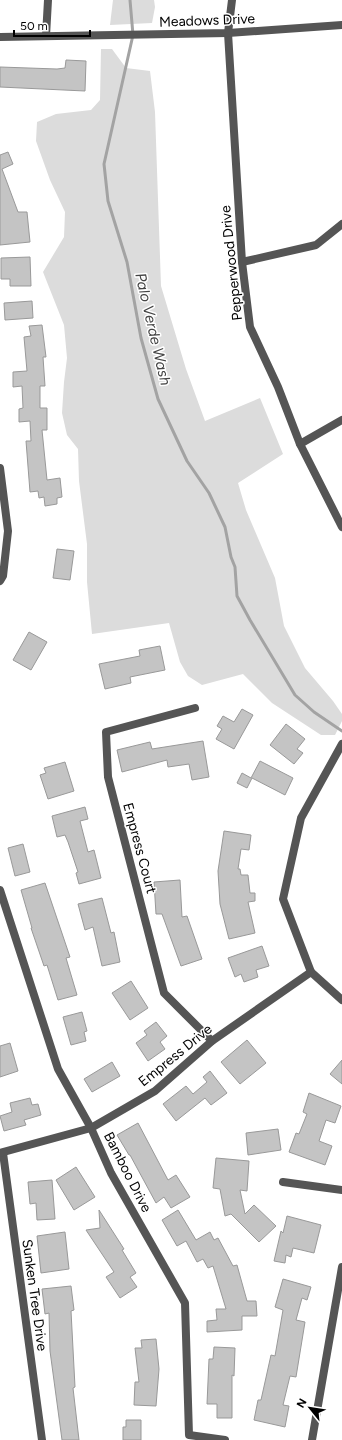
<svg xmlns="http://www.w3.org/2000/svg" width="342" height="1440" viewBox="0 0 342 1440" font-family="Figtree,sans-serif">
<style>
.green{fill:#dcdcdc}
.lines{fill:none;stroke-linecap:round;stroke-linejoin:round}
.stream{stroke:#a3a3a3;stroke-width:3}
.building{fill:#c4c4c4;stroke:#999}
.minor{stroke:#555;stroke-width:8}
.tertiary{stroke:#555;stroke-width:8}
.labels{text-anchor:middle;stroke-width:3;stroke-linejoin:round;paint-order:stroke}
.street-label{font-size:14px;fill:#000;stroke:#fff}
.water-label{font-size:15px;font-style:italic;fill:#444;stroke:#fff}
</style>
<rect width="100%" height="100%" fill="#fff"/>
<!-- green -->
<g class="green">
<polygon points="113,0 154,0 155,7 152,23 110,25"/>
<polygon points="101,49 112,49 126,68 150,71 155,112 161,286 186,369 205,421 260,398 283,454 238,483 246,510 275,578 284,626 305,668 333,701 342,714 342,721 335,735 321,735 272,703 243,674 202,685 188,676 180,662 169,623 92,634 87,582 87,544 79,481 78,449 67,435 62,413 64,382 67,358 64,325 43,272 64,237 65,212 50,180 36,141 37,122 56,114 91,110 100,100"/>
</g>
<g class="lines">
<!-- stream -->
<polyline class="stream" points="130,0 133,35 104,164 108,201 127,262 141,338 158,399 187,461 209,493 225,527 231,557 235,567 237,596 250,620 295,695 314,712 342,731"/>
</g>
<!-- building -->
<g class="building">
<polygon points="66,60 86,61 85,91 0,87 0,67 57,69 65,68"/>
<polygon points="8,152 13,164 2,169 18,212 27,212 30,242 0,245 0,155"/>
<polygon points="30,257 31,286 10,286 10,279 1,279 1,258"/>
<polygon points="32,301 33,318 5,320 4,303"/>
<polygon points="42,325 46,357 43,357 45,386 40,386 40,408 47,408 47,430 42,430 47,480 60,478 62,497 57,498 57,504 45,506 44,497 39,498 38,491 30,492 26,441 31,441 30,421 19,422 19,409 23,408 22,386 13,387 13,372 27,371 24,337 31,336 29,326"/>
<polygon points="57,549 74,551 70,580 53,578"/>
<polygon points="29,632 47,642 31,670 13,660"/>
<polygon points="160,646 165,670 130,677 131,683 105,689 99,664 140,656 139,650"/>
<polygon points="242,709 253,715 234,749 216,739 222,729 217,726 223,716 234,722"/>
<polygon points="286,724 305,739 297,749 303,753 294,764 270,745"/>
<polygon points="203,741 209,777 192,780 189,764 168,767 167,760 122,772 117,750 150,742 152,749"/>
<polygon points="260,761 293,778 285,795 252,778 247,788 237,783 242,773 251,778"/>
<polygon points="65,762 74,791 48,799 40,775 46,773 44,768"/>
<polygon points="85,807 88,819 80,821 88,852 94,850 101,878 79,884 76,873 78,872 68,842 65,835 57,837 52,816"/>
<polygon points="224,831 251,835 249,850 241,849 238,869 240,869 241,875 248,875 250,893 255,893 255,901 248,902 255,933 229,939 220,904 218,871"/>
<polygon points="23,844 30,872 15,876 8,848"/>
<polygon points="180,880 182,917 187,916 202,959 181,966 162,914 156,914 154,882"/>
<polygon points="45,883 70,957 66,958 77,995 58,1000 47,965 44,966 31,928 32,928 21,890"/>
<polygon points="102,898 111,933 114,932 120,962 102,966 93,927 85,930 78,904"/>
<polygon points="262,946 269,966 256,970 258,977 244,982 241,974 235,977 228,958"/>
<polygon points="131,981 148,1008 130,1020 112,993"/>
<polygon points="82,1012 87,1031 84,1032 86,1041 71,1045 63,1017"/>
<polygon points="156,1022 167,1036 160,1042 165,1049 148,1061 136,1043 147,1035 144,1031"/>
<polygon points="247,1040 266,1063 240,1084 221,1062"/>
<polygon points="10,1043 18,1071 0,1077 0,1046"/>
<polygon points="342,1060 342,1084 330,1074"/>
<polygon points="112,1062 120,1076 92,1092 84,1079"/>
<polygon points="210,1071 227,1093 211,1105 205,1098 176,1121 163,1104 186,1086 193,1094 207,1082 203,1077"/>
<polygon points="309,1093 341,1106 335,1123 326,1120 319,1141 332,1146 325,1165 289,1152 296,1133 299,1134 307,1114 303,1112"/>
<polygon points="30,1098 32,1105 38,1104 41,1115 24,1120 26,1125 4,1131 0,1116 12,1112 10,1103"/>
<polygon points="138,1123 168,1180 176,1175 190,1197 171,1208 164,1197 156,1203 130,1155 129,1155 117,1135"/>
<polygon points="278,1129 281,1150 248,1155 246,1133"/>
<polygon points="216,1158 249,1161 247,1191 240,1190 245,1214 254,1205 276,1226 259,1242 231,1214 225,1216 220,1189 213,1188"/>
<polygon points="76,1167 95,1197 74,1210 56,1180"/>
<polygon points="52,1180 55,1219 37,1220 36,1203 30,1204 28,1182"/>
<polygon points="99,1210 124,1249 122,1250 136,1273 130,1277 137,1287 120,1298 106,1277 114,1272 86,1230 100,1228"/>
<polygon points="178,1210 196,1240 210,1232 214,1240 218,1238 233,1266 237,1265 247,1301 256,1301 257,1316 242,1316 242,1330 207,1332 207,1321 217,1320 216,1309 226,1309 213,1266 208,1268 203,1259 197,1262 186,1241 177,1246 162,1220"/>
<polygon points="287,1216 321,1225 314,1253 293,1248 291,1257 286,1255 285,1263 274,1261 281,1231 283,1233"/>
<polygon points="65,1232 69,1269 41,1273 37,1236"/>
<polygon points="283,1279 311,1287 307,1300 302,1298 296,1320 305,1322 296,1377 290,1376 283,1405 289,1406 285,1427 254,1420 258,1400 261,1400 271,1355 275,1356 283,1310 275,1307"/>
<polygon points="71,1286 74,1310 71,1311 75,1387 73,1388 79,1440 62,1440 50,1351 49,1313 45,1314 42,1289"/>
<polygon points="156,1339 159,1369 156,1406 134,1405 135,1382 139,1382 135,1348 142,1348 141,1340"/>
<polygon points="214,1347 235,1348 234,1376 232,1375 232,1418 217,1418 217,1404 207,1404 209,1359 213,1359"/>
<polygon points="126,1420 141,1420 141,1440 123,1440 123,1427 126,1427"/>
</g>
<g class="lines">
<!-- minor -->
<g class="minor">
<polyline points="232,0 228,33 242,262 250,327 278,387 300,444 342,527"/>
<polyline points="46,36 48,0"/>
<polyline points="0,37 228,33 342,25"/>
<polyline points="242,262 316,245 342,224"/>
<polyline points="300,444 342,420"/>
<polyline points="0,468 8,531 3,576 0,581"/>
<polyline points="195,708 106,732 108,777 164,993 212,1041"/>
<polyline points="0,890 58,1069 91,1128 111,1173 185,1303 189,1435 225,1440"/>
<polyline points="311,972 283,899 301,818 342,744"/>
<polyline points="3,1153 42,1440"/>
<polyline points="283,1182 342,1190"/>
</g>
<!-- tertiary -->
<g class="tertiary">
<polyline points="0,1153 91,1128 155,1091 212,1041 311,972 342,1000"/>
<polyline points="312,1440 342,1267"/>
</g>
</g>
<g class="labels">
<!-- street labels -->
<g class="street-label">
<text transform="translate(207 20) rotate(-2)" y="5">Meadows Drive</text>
<text transform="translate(231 263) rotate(-96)" y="5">Pepperwood Drive</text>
<text transform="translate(140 848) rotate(75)" y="5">Empress Court</text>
<text transform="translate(175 1055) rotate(-39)" y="5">Empress Drive</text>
<text transform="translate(128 1172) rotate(63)" y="5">Bamboo Drive</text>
<text transform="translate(35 1295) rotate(82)" y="5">Sunken Tree Drive</text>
</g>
<!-- water labels -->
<g class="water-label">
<text transform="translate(153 329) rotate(77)" y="5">Palo Verde Wash</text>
</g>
</g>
<!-- north arrow -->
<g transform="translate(310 1408) rotate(300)" stroke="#ffffff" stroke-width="3" paint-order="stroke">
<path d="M0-3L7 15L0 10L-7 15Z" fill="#000000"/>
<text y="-6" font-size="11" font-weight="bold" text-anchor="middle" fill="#000000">N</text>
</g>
<!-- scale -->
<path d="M14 30v6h76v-6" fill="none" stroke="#000000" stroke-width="2"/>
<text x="20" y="30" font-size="12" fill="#000000" stroke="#ffffff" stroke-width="3" paint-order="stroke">50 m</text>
</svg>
